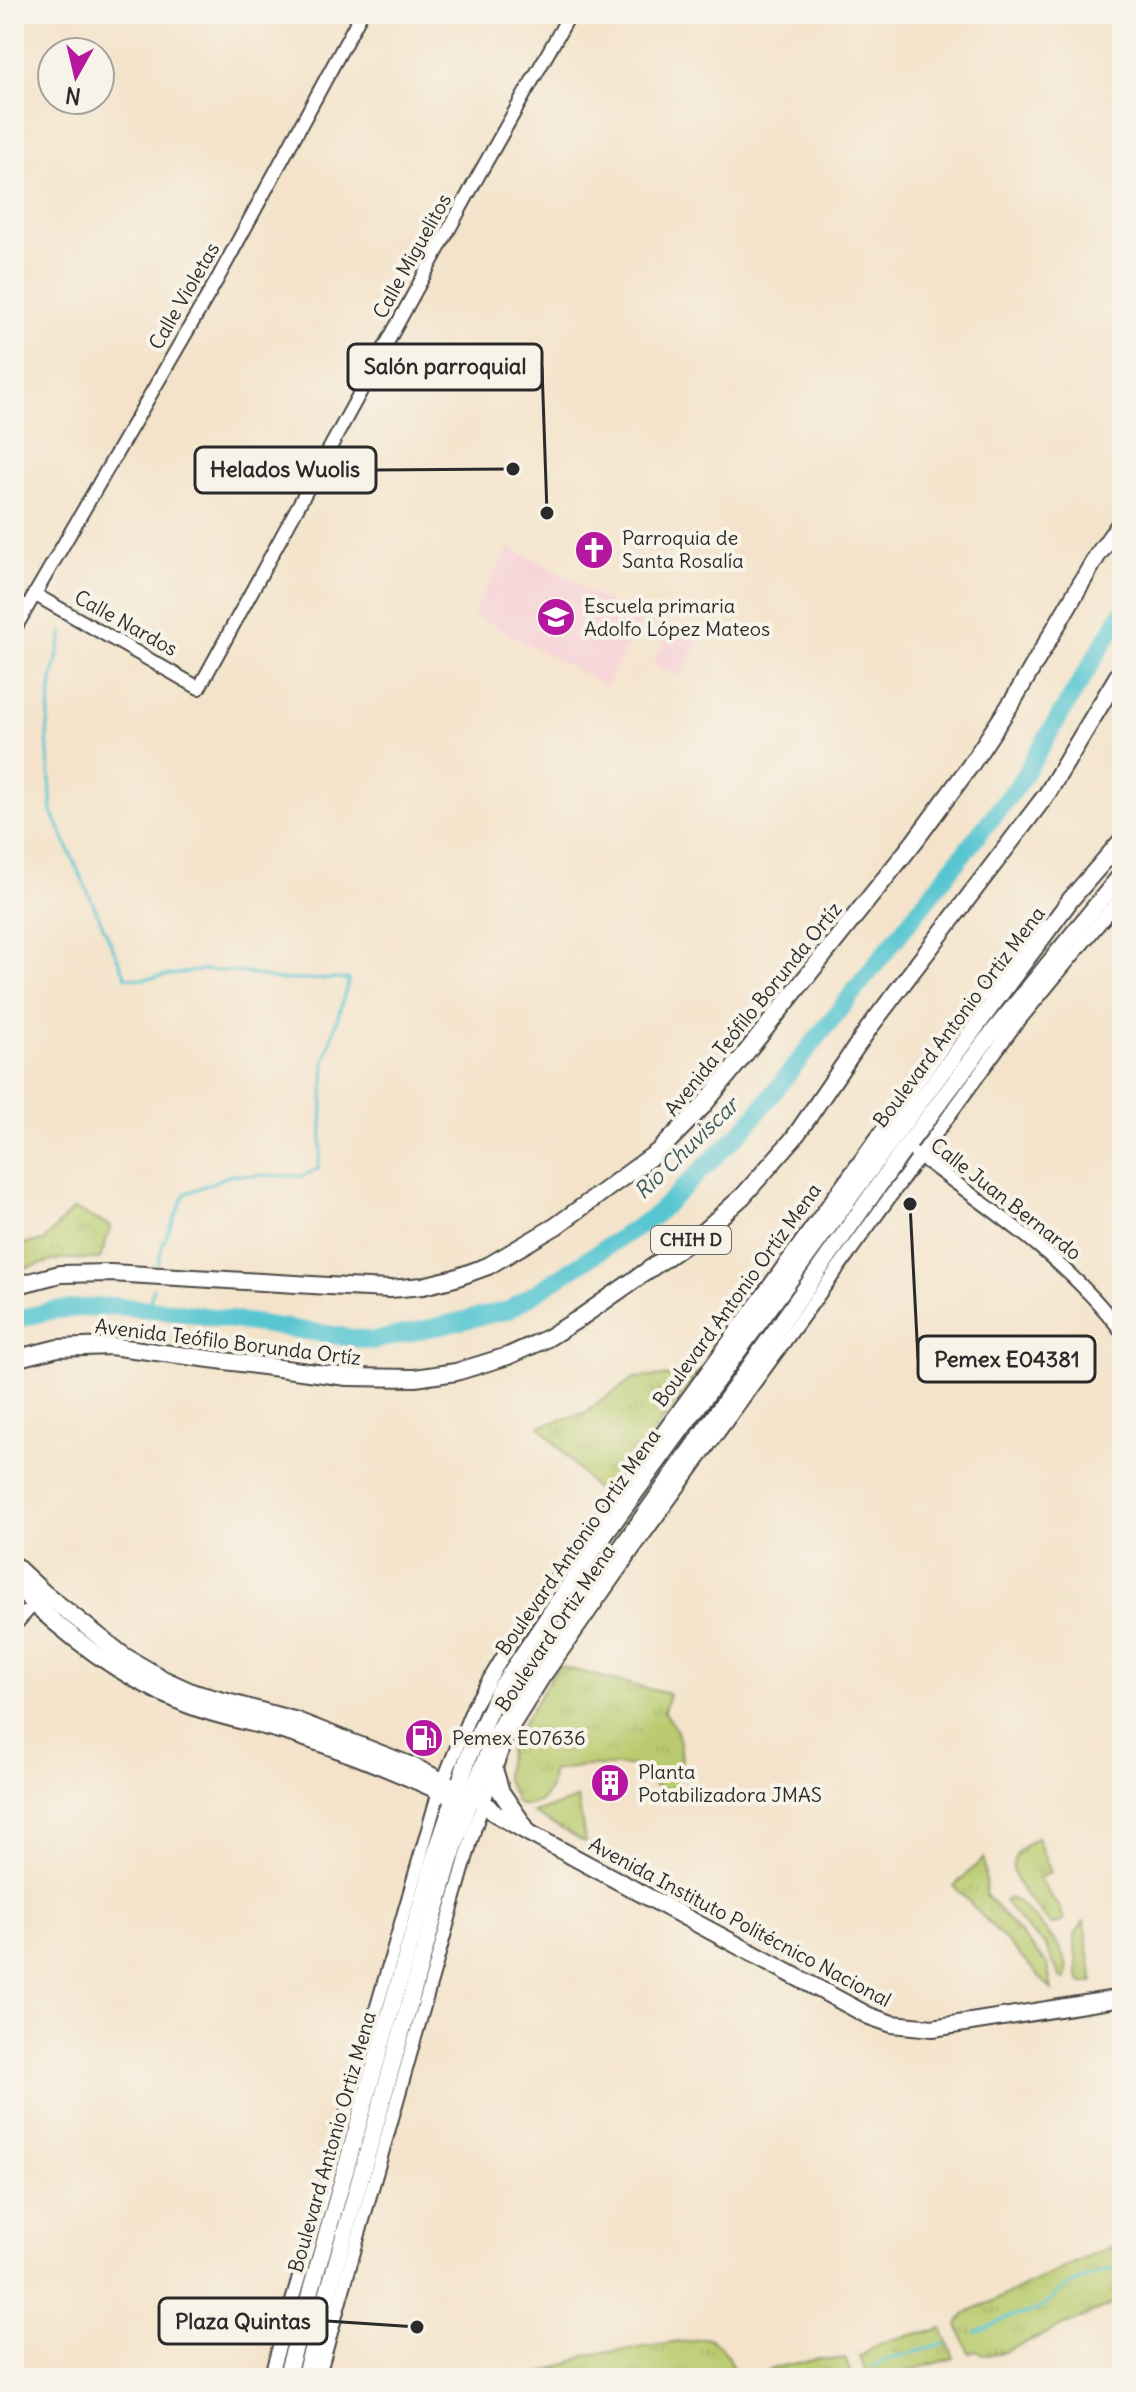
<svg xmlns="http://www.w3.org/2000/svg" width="1136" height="2392" viewBox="0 0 1136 2392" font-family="Delius,sans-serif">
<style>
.built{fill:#f7cfd5}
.grass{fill:url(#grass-tufts);stroke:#727b4c;stroke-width:2}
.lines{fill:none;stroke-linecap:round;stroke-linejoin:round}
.stream{stroke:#59c6d1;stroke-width:3}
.river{stroke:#59c6d1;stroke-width:18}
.tertiary-casing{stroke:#494743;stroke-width:16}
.primary-casing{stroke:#494743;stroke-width:20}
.tertiary{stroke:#fff;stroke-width:12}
.primary{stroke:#fff;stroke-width:16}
.labels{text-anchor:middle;stroke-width:8;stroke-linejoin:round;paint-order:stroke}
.shield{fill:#f7f3e8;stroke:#686764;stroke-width:2}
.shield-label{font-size:18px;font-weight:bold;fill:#2b2b2b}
.street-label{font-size:20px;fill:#2b2b2b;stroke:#f7f3e8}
.poi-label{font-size:20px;fill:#2b2b2b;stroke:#f7f3e8;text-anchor:start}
.water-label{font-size:22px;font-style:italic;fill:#395a5d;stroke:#f7f3e8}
.leader{fill:none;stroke:#2b2b2b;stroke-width:3}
.callout-dot{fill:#2b2b2b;stroke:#f7f3e8;stroke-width:3}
.callout{fill:#f7f3e8;stroke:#2b2b2b;stroke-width:3}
.callout-label{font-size:22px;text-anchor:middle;font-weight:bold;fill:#2b2b2b}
</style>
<defs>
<pattern id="grass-tufts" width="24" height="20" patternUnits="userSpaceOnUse" patternTransform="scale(2)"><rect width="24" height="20" fill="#b9cb6e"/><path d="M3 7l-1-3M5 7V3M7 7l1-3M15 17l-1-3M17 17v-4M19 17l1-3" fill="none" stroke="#9fae5f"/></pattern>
</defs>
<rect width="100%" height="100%" fill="#f7f3e8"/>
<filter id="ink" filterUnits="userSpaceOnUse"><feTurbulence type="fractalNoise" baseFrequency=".0125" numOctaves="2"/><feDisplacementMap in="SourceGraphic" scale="16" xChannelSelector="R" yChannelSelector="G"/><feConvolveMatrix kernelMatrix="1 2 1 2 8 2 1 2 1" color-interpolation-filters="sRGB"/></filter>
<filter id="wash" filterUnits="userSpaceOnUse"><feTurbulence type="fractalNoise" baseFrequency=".006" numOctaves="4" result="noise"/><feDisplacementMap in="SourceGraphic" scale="32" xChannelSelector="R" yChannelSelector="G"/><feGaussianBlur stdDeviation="1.8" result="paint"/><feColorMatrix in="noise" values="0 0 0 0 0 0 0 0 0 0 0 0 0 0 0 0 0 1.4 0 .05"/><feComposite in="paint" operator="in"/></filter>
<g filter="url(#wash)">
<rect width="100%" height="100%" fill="#f4e3ca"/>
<!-- built -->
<g class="built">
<polygon points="509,547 583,585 582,588 641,621 606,686 472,614"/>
<polygon points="673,624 701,639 680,678 653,664"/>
</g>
<!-- grass -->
<g class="grass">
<polygon points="73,1209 111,1226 100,1259 61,1259 14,1271 14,1245 44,1241"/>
<polygon points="697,1374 604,1499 540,1426 584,1413 634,1378"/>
<path d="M558,1666L669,1694L664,1711C669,1718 676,1727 678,1735C683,1751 683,1775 675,1789C656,1794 647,1779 637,1766H586L551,1771C554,1792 540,1810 517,1804L505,1777L509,1746Z"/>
<polygon points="578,1798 585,1842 533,1813 574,1800"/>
<path d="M1037,1838L1051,1873L1038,1878L1058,1906L1064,1920L1058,1924L1051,1925C1026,1894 987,1865 1037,1838Z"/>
<polygon points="984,1858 986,1895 1047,1964 1052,1990 954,1886"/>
<path d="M1009,1898L1018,1902C1035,1920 1074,1952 1066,1979L1060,1977L1045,1945L1024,1926L1004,1901Z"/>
<polygon points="1084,1921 1093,1982 1082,1984 1078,1975 1074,1936"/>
<polygon points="1122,2241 1122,2300 1004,2352 986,2355 977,2351 969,2353 957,2324 965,2314"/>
<path d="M942,2328L954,2358L882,2378H870L859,2356L865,2354C878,2337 922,2335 942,2328Z"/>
<path d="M708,2338C727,2347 729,2360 737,2378H531L588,2355Z"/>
<polygon points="819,2359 845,2359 853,2378 755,2377 777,2367"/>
</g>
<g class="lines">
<!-- stream -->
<g class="stream">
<polyline points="63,633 52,680 47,736 52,812 126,977 144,979 203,970 240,972 279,980 349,979 325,1060 321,1148 318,1169 302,1176 231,1175 185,1194 162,1246 158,1264"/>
<polyline points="148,1309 153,1288"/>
<polyline points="976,2332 1013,2316 1028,2314 1042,2307 1060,2291 1076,2282 1122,2265"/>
<polyline points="873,2366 889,2359 945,2344"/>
<polyline points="839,2378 847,2373"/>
</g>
<!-- river -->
<polyline class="river" points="14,1320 54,1310 115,1306 172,1311 373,1341 509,1310 654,1216 747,1126 1018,785 1122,613"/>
</g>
</g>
<g filter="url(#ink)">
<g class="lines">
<defs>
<g id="tertiary">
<polyline points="34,594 199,688 477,178 570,14"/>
<polyline points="14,630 218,278 361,14"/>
<path d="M916,1154C988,1207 1068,1260 1122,1332"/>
<polyline points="14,1626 39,1598"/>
<polyline points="270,2378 439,1791 474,1705 520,1628 971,1008 1042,925"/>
<polyline points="318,2378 475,1827 507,1736 542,1680 635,1547 1012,1029 1122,896"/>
</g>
<g id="primary">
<polyline points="14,1286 60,1274 111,1273 346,1287 390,1289 423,1286 455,1278 488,1266 556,1226 660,1150 702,1107 733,1069 914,842 970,766 1014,699 1097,556 1122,521"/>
<polyline points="14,1359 58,1348 110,1346 347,1377 415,1378 456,1372 508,1356 546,1339 580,1318 704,1231 743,1196 794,1138 869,1028 1047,794 1122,669"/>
<polyline points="14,1565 44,1593 124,1656 163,1679 194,1693 297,1721 412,1766 484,1802 493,1812 531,1834 869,2016 892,2024 933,2028 1122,1998"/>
<path d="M14,1584C62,1633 120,1676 184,1703C220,1718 259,1723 296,1735C352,1753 408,1776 461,1801"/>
<polyline points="494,1769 501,1792 525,1827"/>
<polyline points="286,2378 434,1859 469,1755 498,1692 589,1556 892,1139 1071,899 1122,840"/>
<polyline points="304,2378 449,1863 468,1804 493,1740 523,1686 906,1147 985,1042 1122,874"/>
</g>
</defs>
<!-- tertiary casing -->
<use href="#tertiary" class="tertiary-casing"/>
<!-- primary casing -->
<use href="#primary" class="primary-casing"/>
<!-- tertiary -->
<use href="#tertiary" class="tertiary"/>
<!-- primary -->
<use href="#primary" class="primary"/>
</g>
</g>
<!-- icons -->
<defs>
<symbol id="church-disc" viewBox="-11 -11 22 22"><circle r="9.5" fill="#b5179e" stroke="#f7f3e8"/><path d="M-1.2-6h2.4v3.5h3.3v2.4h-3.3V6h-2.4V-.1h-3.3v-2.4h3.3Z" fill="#fff"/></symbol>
<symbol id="school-disc" viewBox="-11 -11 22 22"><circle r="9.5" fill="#b5179e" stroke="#f7f3e8"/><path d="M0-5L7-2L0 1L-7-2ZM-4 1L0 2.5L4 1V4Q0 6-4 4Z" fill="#fff"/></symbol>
<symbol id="fuel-disc" viewBox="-11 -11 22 22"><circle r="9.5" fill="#b5179e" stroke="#f7f3e8"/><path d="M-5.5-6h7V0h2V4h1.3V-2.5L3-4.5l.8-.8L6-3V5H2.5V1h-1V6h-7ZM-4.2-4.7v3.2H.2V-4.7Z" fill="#fff"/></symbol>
<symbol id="building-disc" viewBox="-11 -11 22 22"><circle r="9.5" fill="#b5179e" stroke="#f7f3e8"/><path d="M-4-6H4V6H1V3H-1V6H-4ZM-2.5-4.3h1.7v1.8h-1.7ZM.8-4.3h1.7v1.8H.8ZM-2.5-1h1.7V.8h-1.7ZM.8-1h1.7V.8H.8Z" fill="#fff"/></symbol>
</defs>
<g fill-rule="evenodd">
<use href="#church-disc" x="572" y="528" width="44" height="44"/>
<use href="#school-disc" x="534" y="595" width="44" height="44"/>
<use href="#fuel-disc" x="402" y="1716" width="44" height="44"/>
<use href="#building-disc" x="588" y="1761" width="44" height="44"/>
</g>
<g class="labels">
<!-- shield labels -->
<rect class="shield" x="651" y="1226" width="80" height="28" rx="6"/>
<g class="shield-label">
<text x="691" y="1246">CHIH D</text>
</g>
<!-- street labels -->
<g class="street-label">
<text transform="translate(412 256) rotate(-61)" y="7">Calle Miguelitos</text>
<text transform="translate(184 296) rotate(-60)" y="7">Calle Violetas</text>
<text transform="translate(126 623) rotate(29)" y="7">Calle Nardos</text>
<text transform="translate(753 1009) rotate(-51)" y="7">Avenida Teófilo Borunda Ortíz</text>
<text transform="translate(959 1017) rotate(-53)" y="7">Boulevard Antonio Ortiz Mena</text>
<text transform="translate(1006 1199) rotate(38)" y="7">Calle Juan Bernardo</text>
<text transform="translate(737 1295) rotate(-54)" y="7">Boulevard Antonio Ortíz Mena</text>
<text transform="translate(228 1342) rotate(7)" y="7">Avenida Teófilo Borunda Ortíz</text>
<text transform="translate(578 1542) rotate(-55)" y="7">Boulevard Antonio Ortiz Mena</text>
<text transform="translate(555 1628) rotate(-56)" y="7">Boulevard Ortiz Mena</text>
<text transform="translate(740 1922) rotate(28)" y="7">Avenida Instituto Politécnico Nacional</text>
<text transform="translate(332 2142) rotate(-74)" y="7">Boulevard Antonio Ortiz Mena</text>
</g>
<!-- poi labels -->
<g class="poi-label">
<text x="622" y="545">Parroquia de<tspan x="622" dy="23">Santa Rosalía</tspan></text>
<text x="584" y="613">Escuela primaria<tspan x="584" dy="23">Adolfo López Mateos</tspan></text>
<text x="452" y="1745">Pemex E07636</text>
<text x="638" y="1779">Planta<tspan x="638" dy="23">Potabilizadora JMAS</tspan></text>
</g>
<!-- water labels -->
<g class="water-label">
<text transform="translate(686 1148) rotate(-44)" y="8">Rio Chuviscar</text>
</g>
</g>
<!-- callouts -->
<path class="leader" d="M547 513L542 367M513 469L376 470M910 1204L918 1359M417 2327L327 2321"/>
<g class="callout-dot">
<circle cx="547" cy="513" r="8"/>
<circle cx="513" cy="469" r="8"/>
<circle cx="910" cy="1204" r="8"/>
<circle cx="417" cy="2327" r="8"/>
</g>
<g class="callout">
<rect x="348" y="344" width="194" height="46" rx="8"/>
<rect x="195" y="447" width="181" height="46" rx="8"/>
<rect x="918" y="1336" width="177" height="46" rx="8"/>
<rect x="159" y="2298" width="168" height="46" rx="8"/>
</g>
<g class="callout-label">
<text x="445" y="374">Salón parroquial</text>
<text x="285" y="477">Helados Wuolis</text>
<text x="1007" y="1367">Pemex E04381</text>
<text x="243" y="2329">Plaza Quintas</text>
</g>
<!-- margin -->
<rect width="1136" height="2392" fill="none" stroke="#f7f3e8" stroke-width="48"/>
<!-- north arrow -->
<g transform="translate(76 76) rotate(188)"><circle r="38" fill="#f7f3e8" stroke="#a5a39c" stroke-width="2"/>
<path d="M0-6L14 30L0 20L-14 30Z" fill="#b5179e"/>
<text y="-12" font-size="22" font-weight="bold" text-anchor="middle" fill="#2b2b2b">N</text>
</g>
</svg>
